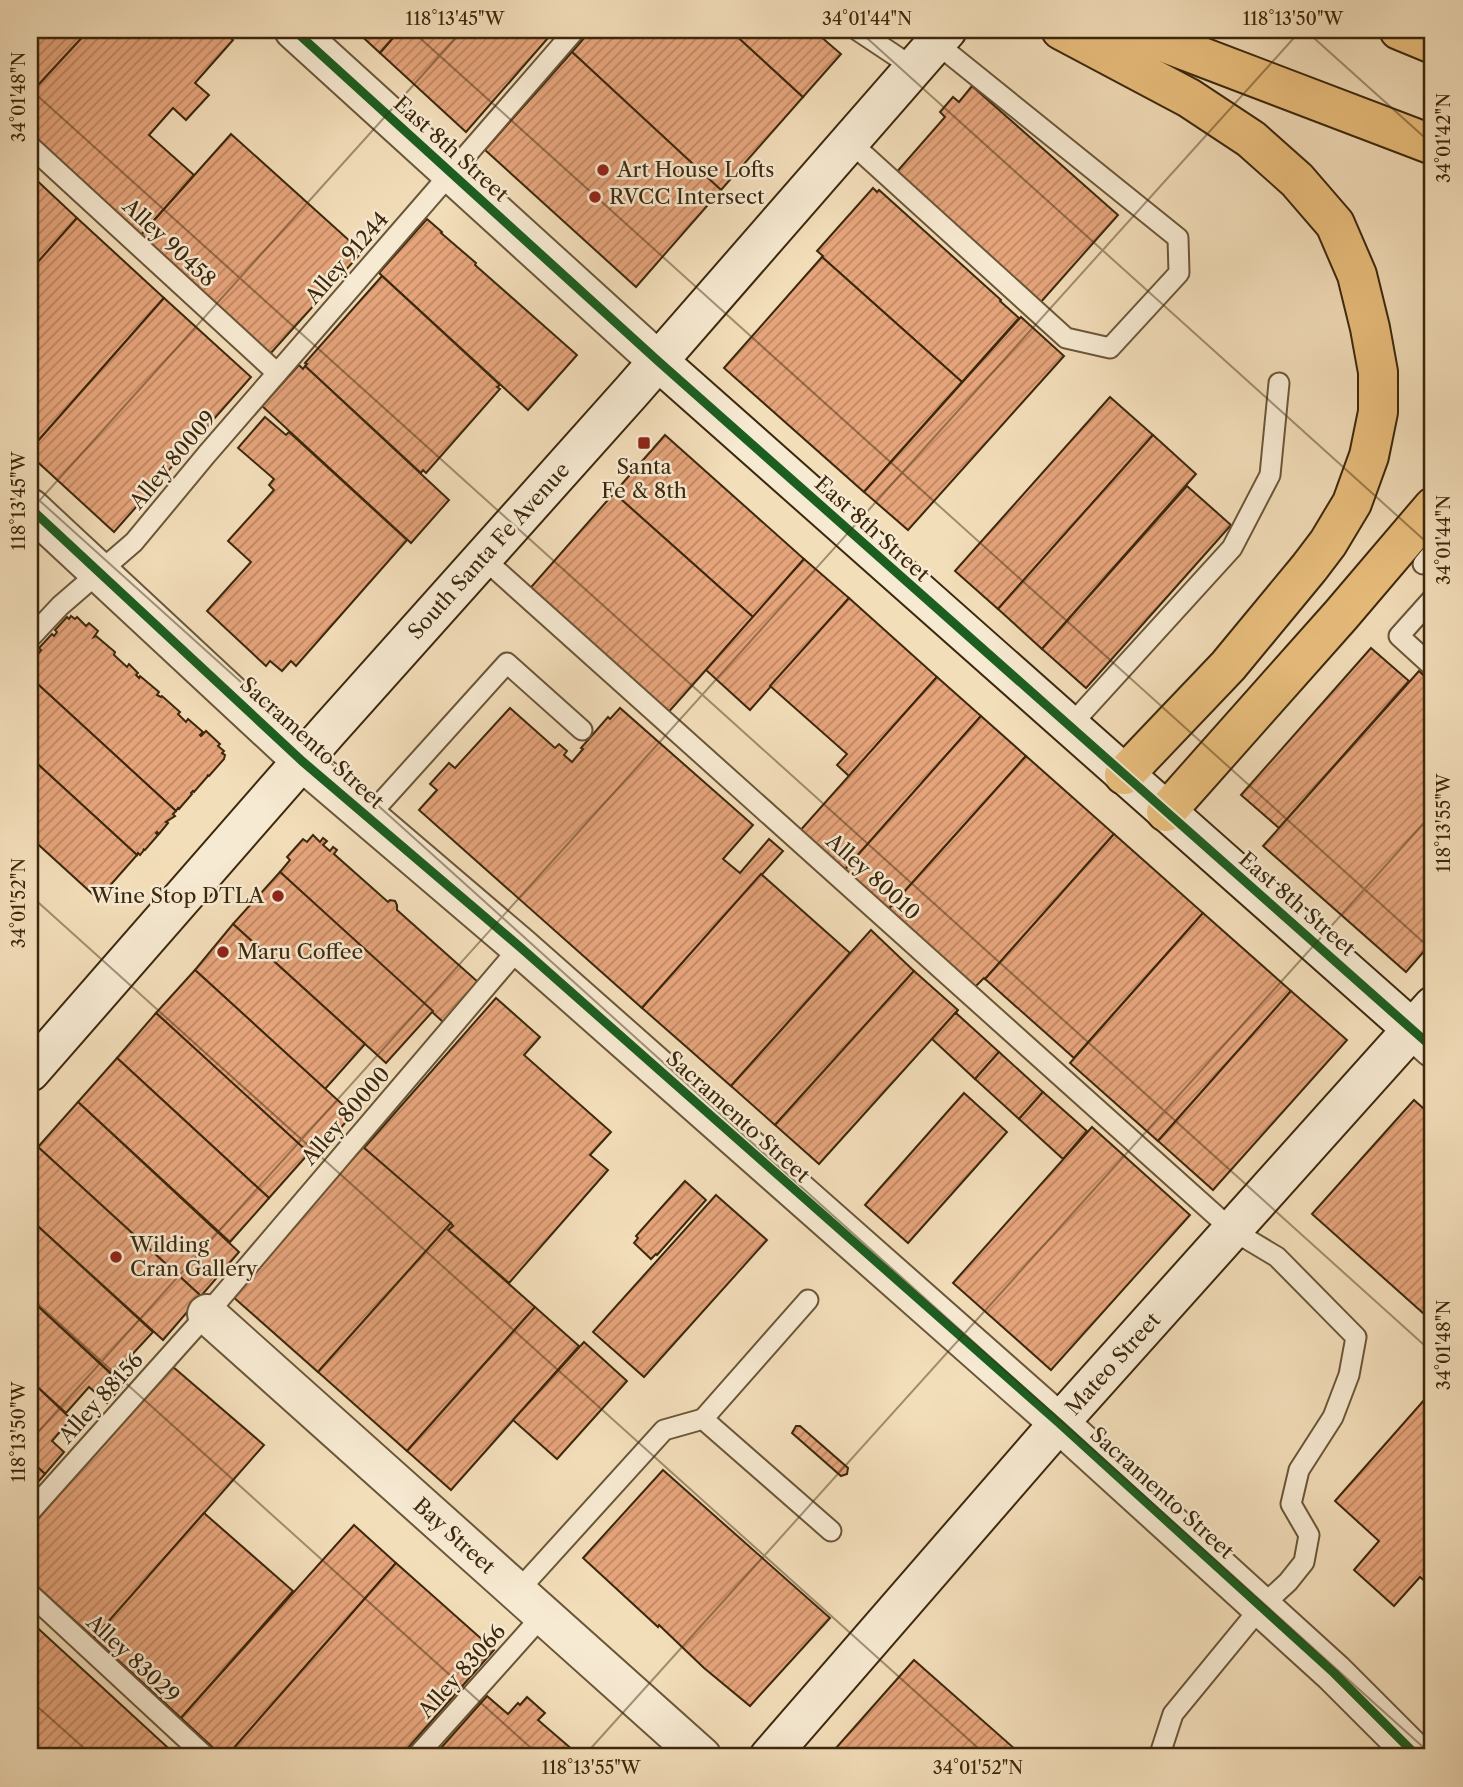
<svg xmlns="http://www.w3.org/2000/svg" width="1463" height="1787" viewBox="0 0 1463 1787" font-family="'Libre Caslon Text',serif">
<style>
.building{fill:url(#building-hatch);stroke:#3c280d;stroke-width:2}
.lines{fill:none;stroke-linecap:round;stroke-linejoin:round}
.lane-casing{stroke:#6a5638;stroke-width:23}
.street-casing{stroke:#6a5638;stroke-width:42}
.secondary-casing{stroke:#3c280d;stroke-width:42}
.highway-casing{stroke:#3c280d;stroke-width:42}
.lane{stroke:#f7ead2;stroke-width:19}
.street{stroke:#f7ead2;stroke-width:38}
.secondary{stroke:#f7ead2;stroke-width:38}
.highway{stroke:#eabf7d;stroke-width:38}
.cycleway-casing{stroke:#f7ead2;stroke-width:13}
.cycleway{stroke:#1b5e20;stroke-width:9}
.ticks{fill:none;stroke:#3c280d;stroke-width:2;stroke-opacity:0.45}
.poi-dot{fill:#8f2418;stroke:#f7ead2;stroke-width:2.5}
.labels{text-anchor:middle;stroke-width:5;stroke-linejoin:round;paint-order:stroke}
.street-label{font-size:21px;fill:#3c280d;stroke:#f7ead2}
.poi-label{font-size:21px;fill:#3c280d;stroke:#f7ead2;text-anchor:start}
.neatline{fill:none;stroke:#3c280d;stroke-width:2.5}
.ticks-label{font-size:18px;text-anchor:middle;fill:#3c280d}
</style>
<defs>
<pattern id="building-hatch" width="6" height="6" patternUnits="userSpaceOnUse" patternTransform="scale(1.75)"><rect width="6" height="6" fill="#e6a47b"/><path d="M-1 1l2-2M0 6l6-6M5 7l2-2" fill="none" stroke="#bc8663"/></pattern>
</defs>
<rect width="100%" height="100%" fill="#f3deba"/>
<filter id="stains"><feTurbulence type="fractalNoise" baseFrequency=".00286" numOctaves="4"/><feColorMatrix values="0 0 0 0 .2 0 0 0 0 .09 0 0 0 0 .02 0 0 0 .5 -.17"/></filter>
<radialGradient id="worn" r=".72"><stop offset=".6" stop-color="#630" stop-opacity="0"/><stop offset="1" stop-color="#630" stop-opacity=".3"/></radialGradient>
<!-- building -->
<g class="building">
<polygon points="30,30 89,30 30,94"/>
<polygon points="89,30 222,30 233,40 195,83 209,95 186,120 173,108 149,135 194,175 141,235 30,133 30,94"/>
<polygon points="355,30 400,30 380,53"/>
<polygon points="400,30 555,30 466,132 380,53"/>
<polygon points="591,30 730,30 803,97 721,190 572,52"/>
<polygon points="730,30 813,30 841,54 803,97"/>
<polygon points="572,52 721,190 636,287 485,150"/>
<polygon points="972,86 1118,215 1040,303 895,174 945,117 940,112 953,97 959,102"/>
<polygon points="231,134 362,252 270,354 141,235"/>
<polygon points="30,174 77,218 30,271"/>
<polygon points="873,188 877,192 879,190 1001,300 1000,301 1019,318 962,382 822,257 823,256 817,251"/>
<polygon points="77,218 164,298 30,450 30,271"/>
<polygon points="427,219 442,232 441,233 476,263 475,265 577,355 528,410 379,273"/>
<polygon points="822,257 962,382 864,492 724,368"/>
<polygon points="382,276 500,385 497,387 500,389 426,473 423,470 421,473 305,366 307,364 305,363"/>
<polygon points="164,298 251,377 114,532 30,455 30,450"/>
<polygon points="1021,317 1064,356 908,530 864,492"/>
<polygon points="299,365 303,369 305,366 449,500 411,543 262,406"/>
<polygon points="1110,397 1153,435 998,609 955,571"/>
<polygon points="265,417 286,435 289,432 407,540 296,666 291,661 282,671 270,661 266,666 207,611 251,562 228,541 274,490 269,485 274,479 238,448"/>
<polygon points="665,435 804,559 753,617 614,493"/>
<polygon points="1153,435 1196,474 1042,649 998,609"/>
<polygon points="1187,486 1231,525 1086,688 1042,649"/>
<polygon points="614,493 753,617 665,716 526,593"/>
<polygon points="804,559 849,598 750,710 706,670"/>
<polygon points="849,598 937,677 849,776 837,765 847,754 770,686"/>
<polygon points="71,616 75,619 77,617 86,626 89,623 98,631 94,637 96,636 115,652 114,655 127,667 129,664 138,673 136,675 139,678 140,676 159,692 157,695 161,697 162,696 180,712 178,714 186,722 188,719 203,732 200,735 201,736 206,731 220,744 218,746 224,751 222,753 225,755 224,759 209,776 207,775 208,776 194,792 193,791 191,793 192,794 179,809 178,808 176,811 30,677 30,659 36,652 38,654 41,650 39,648 52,634 54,636 57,632 55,630 67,617 69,619"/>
<polygon points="1371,648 1409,681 1279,828 1241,795"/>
<polygon points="1419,671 1433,684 1433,941 1406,972 1263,846"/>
<polygon points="30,677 176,811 173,814 175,816 166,822 168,823 159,834 157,832 156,833 158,835 145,850 143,849 144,850 140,855 138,853 137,855 30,757"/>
<polygon points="937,677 981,716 842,873 798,833"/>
<polygon points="510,708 555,748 559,744 567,751 564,755 572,762 583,749 581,748 608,717 610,719 620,708 753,825 723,859 740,873 769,839 783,851 642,1008 419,810 437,790 430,784 449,763 455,768"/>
<polygon points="981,716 1026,756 886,912 842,873"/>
<polygon points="1026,756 1114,834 985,979 984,978 973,989 886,912"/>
<polygon points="30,757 137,855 98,899 30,837"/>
<polygon points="1114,834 1203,913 1074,1058 985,979"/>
<polygon points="313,835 320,842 323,838 327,841 323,845 330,851 333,847 337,850 334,854 388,902 390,900 395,901 397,905 397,910 478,982 443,1022 280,872 290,860 287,857 303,839 307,842"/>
<polygon points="280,872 433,1011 386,1063 233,924"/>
<polygon points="761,874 850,953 731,1086 642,1008"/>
<polygon points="1203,913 1291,991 1158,1141 1070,1063"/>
<polygon points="233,924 365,1044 325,1089 195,970"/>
<polygon points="871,930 914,971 775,1125 731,1086"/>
<polygon points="195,970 353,1114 314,1158 156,1013"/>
<polygon points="914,971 958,1010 819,1164 775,1125"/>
<polygon points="1291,991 1347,1040 1213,1190 1158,1141"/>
<polygon points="496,998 540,1037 524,1055 611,1132 590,1155 608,1170 509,1283 448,1230 453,1226 364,1148"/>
<polygon points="958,1010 956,1013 999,1052 975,1079 932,1039"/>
<polygon points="156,1013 309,1153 269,1198 117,1058"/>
<polygon points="999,1052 1043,1092 1019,1119 975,1079"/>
<polygon points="117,1058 269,1198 230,1242 78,1102"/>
<polygon points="1043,1092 1087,1131 1063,1159 1019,1119"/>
<polygon points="964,1093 1007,1132 908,1243 865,1205"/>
<polygon points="1414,1100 1433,1117 1433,1322 1312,1214"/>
<polygon points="78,1102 239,1252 201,1296 38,1147"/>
<polygon points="1092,1127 1190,1215 1051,1370 953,1283"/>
<polygon points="38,1147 201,1296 163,1340 30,1219 30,1156"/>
<polygon points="363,1147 451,1223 318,1372 232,1296"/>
<polygon points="685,1181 706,1200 657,1255 656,1254 651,1259 634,1243 638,1238 636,1236"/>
<polygon points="716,1195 767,1240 644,1377 593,1332"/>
<polygon points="30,1219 153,1332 113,1375 30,1299"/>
<polygon points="451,1223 453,1226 448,1230 535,1307 407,1451 318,1372"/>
<polygon points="30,1299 123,1385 107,1403 89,1387 66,1413 30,1380"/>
<polygon points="535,1307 579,1346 451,1490 407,1451"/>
<polygon points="584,1342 627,1381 557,1459 513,1420"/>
<polygon points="172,1366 264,1445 94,1638 30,1580 30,1528"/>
<polygon points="30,1380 71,1419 52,1441 64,1452 45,1474 30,1460"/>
<polygon points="1433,1390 1433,1588 1420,1577 1394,1606 1354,1570 1379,1541 1335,1501"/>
<polygon points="796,1426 800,1426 848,1468 847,1474 841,1476 792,1433"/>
<polygon points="30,1460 45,1474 30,1491"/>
<polygon points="663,1470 830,1618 750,1706 704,1668 659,1625 658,1627 583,1558"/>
<polygon points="204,1513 293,1591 181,1718 94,1638"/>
<polygon points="354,1525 396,1563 226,1757 223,1757 181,1718"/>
<polygon points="396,1563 494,1650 400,1757 226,1757"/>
<polygon points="30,1621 178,1757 30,1757"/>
<polygon points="914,1660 1024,1757 828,1757"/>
<polygon points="487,1696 508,1714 518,1703 520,1705 527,1697 545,1713 538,1720 581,1757 433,1757"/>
</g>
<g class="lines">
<defs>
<g id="lane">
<polyline points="857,30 914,68"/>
<polyline points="849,141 1066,338 1110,348 1179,273 1178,238 936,43"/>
<polyline points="30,146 277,373"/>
<polyline points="483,558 1232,1230 1277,1257 1356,1337 1349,1375 1333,1417 1299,1470 1291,1504 1309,1535 1304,1562 1288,1582 1261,1607 1173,1714 1159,1757"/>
<polyline points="1423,564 1433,552"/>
<polyline points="1433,598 1399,636 1433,667"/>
<polyline points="30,638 60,606 134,542 207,454 575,30"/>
<polyline points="1069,727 1232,548 1270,475 1279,383"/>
<polyline points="368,817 507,663 582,730"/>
<polyline points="703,1419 808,1300"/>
<polyline points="30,1512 207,1314 520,947"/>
<polyline points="517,1592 664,1430 703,1419 831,1531"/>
<polyline points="30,1594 206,1757"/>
<polyline points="416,1757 543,1615"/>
</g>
<g id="street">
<polyline points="294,30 658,361"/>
<polyline points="30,508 302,761 520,947 1059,1423 1334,1673 1418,1757"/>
<polyline points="1412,1029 1433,1048"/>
<polyline points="207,1314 702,1757"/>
</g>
<g id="secondary">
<polyline points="658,361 1412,1029"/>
<polyline points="30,1072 328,731 632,391 947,30"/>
<polyline points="769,1757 1059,1423 1433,1006"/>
</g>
<g id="highway">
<polyline points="1061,30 1189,98 1251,139 1297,180 1335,224 1357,275 1370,328 1378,372 1378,412 1369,456 1352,503 1328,543 1309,568 1228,666 1124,775"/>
<polyline points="1131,30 1433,145"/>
<polyline points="1399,30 1433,44"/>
<polyline points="1166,812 1341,615 1433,507"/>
</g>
</defs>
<!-- lane casing -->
<use href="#lane" class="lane-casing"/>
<!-- street casing -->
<use href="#street" class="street-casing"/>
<!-- secondary casing -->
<use href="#secondary" class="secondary-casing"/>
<!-- highway casing -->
<use href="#highway" class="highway-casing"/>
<!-- lane -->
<use href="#lane" class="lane"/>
<!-- street -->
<use href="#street" class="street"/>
<!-- secondary -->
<use href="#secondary" class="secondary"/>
<!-- highway -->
<use href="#highway" class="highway"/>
<defs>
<g id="cycleway">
<polyline points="294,30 658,361 1433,1048"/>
<polyline points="30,508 302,761 520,947 1059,1423 1334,1673 1418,1757"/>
</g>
</defs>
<!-- cycleway casing -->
<use href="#cycleway" class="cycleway-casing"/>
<!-- cycleway -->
<use href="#cycleway" class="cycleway"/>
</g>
<!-- ticks -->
<path class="ticks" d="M411,30L1433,951M858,30L1433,548M1305,30L1433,145M30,89L1433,1353M30,492L1433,1756M30,511L463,30M30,895L988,1757M30,1297L541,1757M30,1441L1301,30M30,1700L94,1757M583,1757L1433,813M1421,1757L1433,1744"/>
<!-- markers -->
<g class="poi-dot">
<circle cx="603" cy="170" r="7"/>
<circle cx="595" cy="197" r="7"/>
<rect x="637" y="436" width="14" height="14" rx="3.5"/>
<circle cx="278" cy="896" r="7"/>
<circle cx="223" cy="952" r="7"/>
<circle cx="116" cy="1257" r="7"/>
</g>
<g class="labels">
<!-- street labels -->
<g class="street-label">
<text transform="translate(451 149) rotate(42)" y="7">East 8th Street</text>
<text transform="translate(169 243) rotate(43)" y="7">Alley 90458</text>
<text transform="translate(347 258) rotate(-49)" y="7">Alley 91244</text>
<text transform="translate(173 460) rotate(-50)" y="7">Alley 80009</text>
<text transform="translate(872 529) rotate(42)" y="7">East 8th Street</text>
<text transform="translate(489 551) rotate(-48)" y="7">South Santa Fe Avenue</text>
<text transform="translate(312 743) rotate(42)" y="7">Sacramento Street</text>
<text transform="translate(873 877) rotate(42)" y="7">Alley 80010</text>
<text transform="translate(1297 904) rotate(41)" y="7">East 8th Street</text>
<text transform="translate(346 1116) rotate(-49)" y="7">Alley 80000</text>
<text transform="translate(738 1117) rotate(42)" y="7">Sacramento Street</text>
<text transform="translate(1113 1364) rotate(-48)" y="7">Mateo Street</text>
<text transform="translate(101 1398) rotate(-48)" y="7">Alley 88156</text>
<text transform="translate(1162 1493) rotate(42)" y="7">Sacramento Street</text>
<text transform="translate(454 1536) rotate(42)" y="7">Bay Street</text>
<text transform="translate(133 1659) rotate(43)" y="7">Alley 83029</text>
<text transform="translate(462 1671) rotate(-48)" y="7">Alley 83066</text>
</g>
<!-- poi labels -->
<g class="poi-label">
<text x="617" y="177">Art House Lofts</text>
<text x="609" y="204">RVCC Intersect</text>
<text x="644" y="474" text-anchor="middle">Santa<tspan x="644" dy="24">Fe &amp; 8th</tspan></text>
<text x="264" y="903" text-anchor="end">Wine Stop DTLA</text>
<text x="237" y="959">Maru Coffee</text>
<text x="130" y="1252">Wilding<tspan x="130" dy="24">Cran Gallery</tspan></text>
</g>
</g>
<!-- margin -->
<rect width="1463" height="1787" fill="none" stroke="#f3deba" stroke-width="77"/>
<rect x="38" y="38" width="1386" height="1710" class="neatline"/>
<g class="ticks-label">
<text x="455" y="25">118°13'45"W</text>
<text x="867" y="25">34°01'44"N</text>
<text x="1293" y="25">118°13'50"W</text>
<text transform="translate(19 97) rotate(-90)" y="6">34°01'48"N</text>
<text transform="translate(1444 138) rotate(-90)" y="6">34°01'42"N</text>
<text transform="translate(19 501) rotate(-90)" y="6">118°13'45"W</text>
<text transform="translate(1444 540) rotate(-90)" y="6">34°01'44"N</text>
<text transform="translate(1444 823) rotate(-90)" y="6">118°13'55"W</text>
<text transform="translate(19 903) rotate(-90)" y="6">34°01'52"N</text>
<text transform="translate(1444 1345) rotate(-90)" y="6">34°01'48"N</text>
<text transform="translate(19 1432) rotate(-90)" y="6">118°13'50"W</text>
<text x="591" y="1774">118°13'55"W</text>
<text x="978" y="1774">34°01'52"N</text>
</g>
<rect width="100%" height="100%" filter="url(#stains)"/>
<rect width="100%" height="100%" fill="url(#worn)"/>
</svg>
